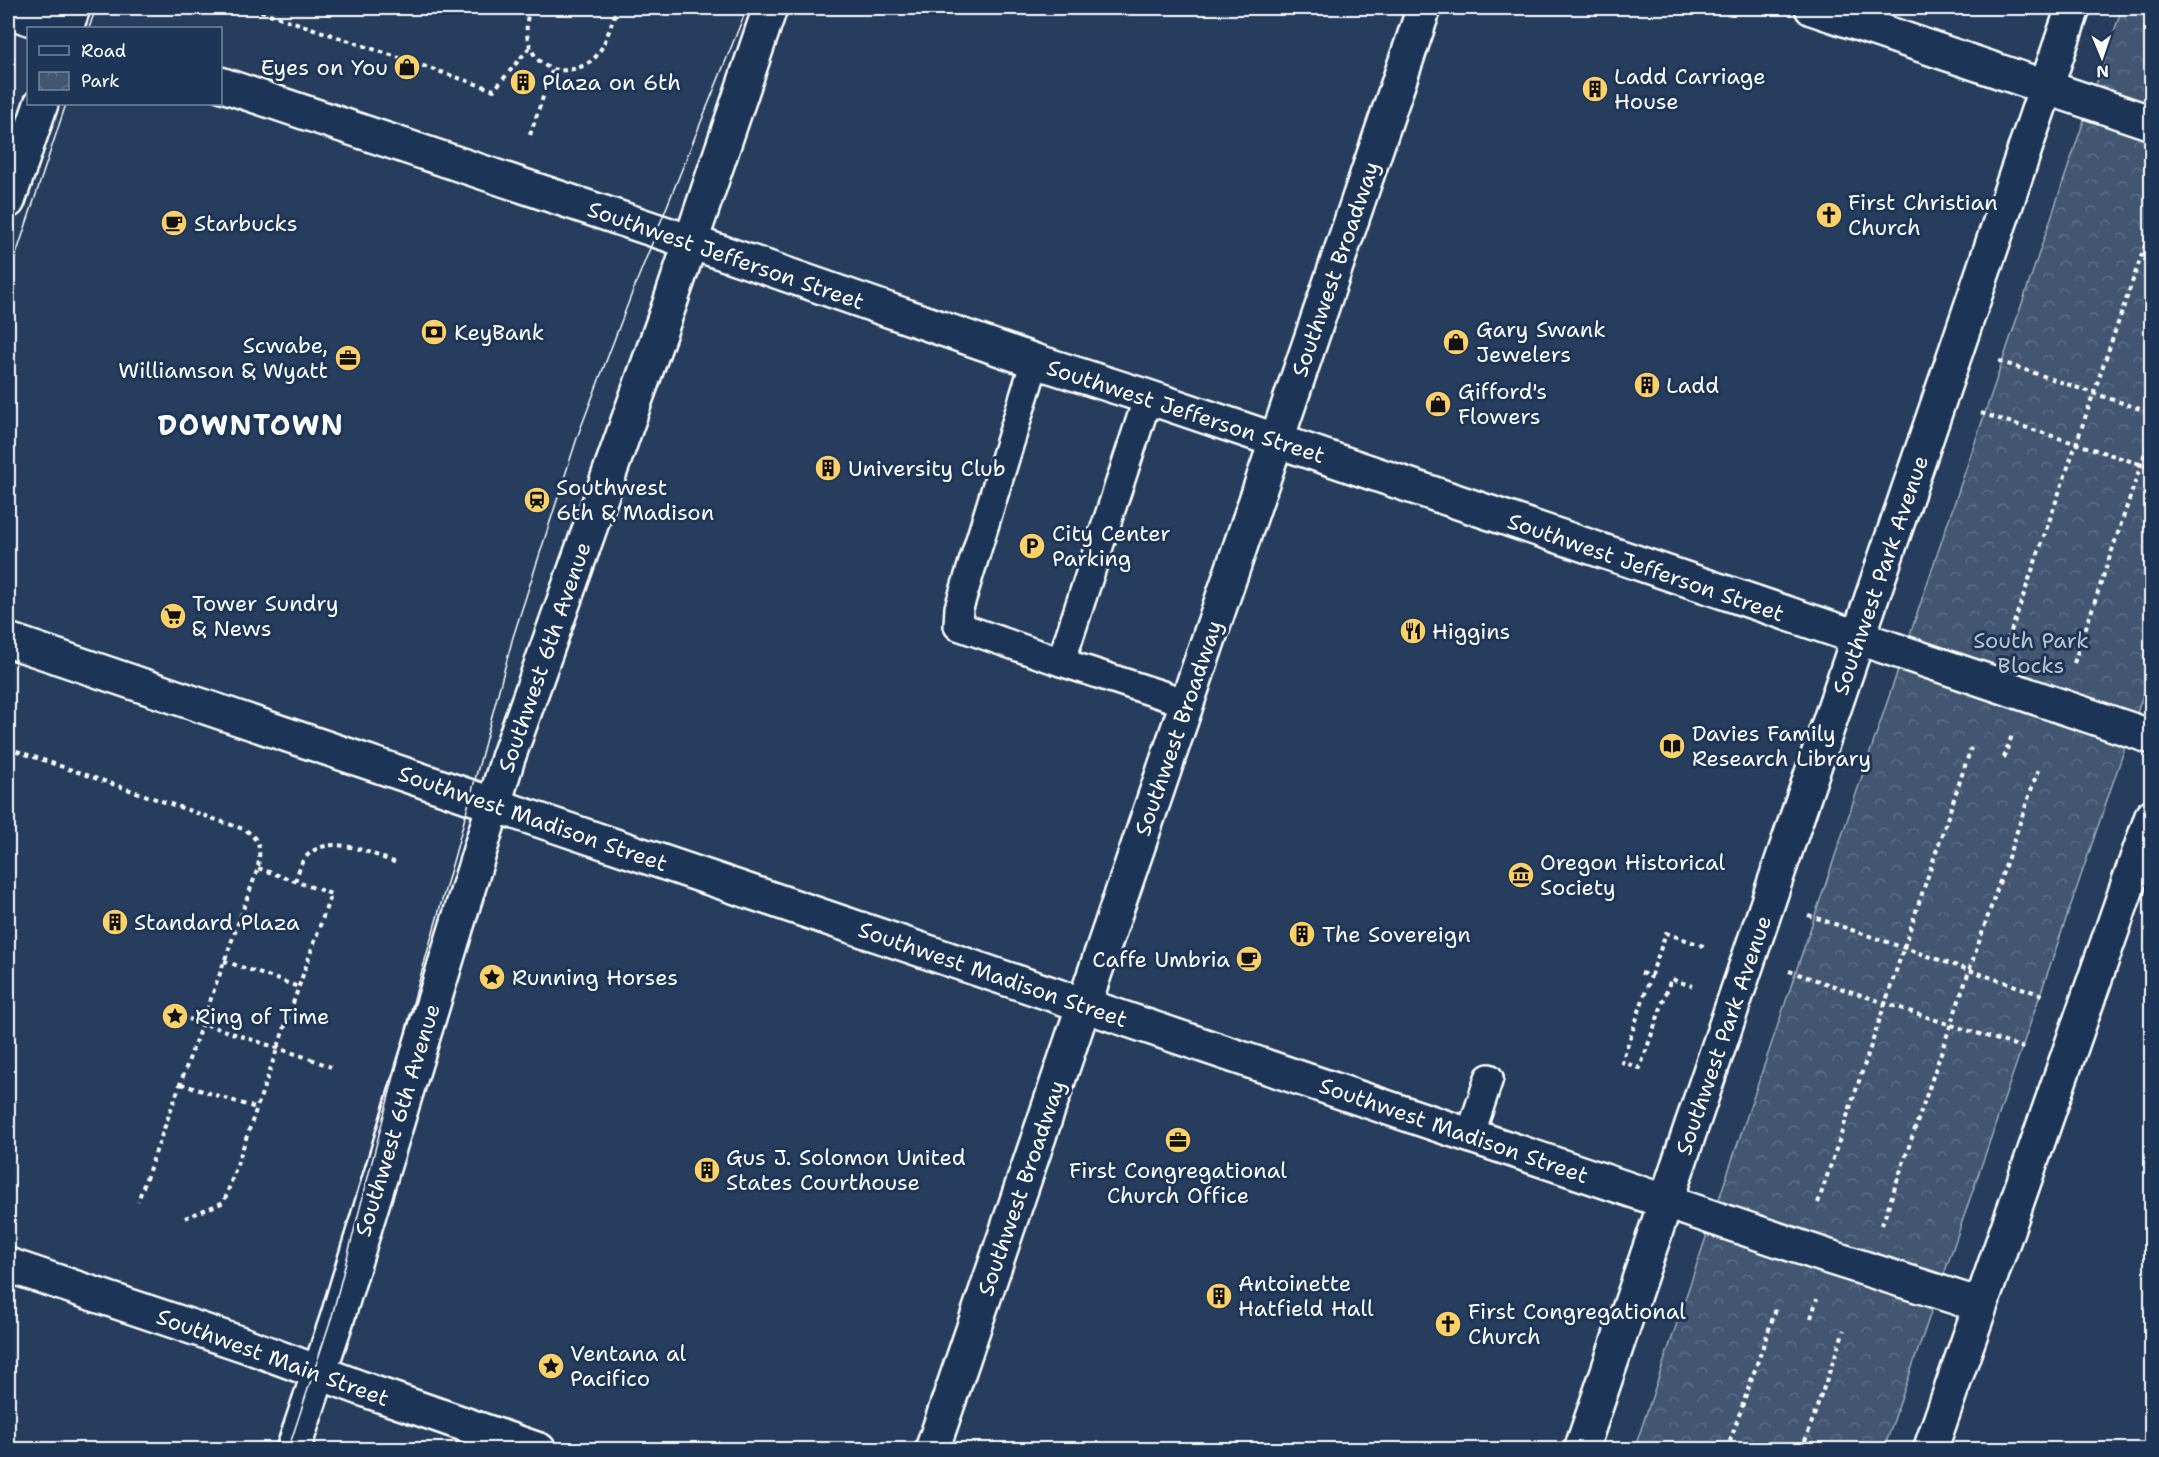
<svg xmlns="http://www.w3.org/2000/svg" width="2159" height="1457" viewBox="0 0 2159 1457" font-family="'Shantell Sans',sans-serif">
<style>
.park{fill:url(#park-crowns);stroke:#a0aab8;stroke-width:1.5}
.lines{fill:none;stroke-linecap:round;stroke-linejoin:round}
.service-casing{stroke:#fff;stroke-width:32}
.minor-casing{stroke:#fff;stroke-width:38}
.tertiary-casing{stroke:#fff;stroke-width:38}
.secondary-casing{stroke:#fff;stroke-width:38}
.path{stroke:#fff;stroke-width:4;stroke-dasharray:4.5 4.5;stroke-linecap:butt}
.service{stroke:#1d3557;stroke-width:27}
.minor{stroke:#1d3557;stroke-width:33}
.tertiary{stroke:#1d3557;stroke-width:33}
.secondary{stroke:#1d3557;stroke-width:33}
.tram{stroke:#fff;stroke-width:1.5}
.path-bridge{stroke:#fff;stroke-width:4;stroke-dasharray:4.5 4.5;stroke-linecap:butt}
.labels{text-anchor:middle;stroke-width:6;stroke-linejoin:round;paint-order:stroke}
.poi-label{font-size:22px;fill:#fff;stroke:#1d3557;text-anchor:start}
.street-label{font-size:22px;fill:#fff;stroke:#1d3557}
.park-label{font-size:22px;fill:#bdc4ce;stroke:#1d3557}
.district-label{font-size:28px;font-weight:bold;letter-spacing:1.5px;fill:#fff;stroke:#1d3557}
</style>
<defs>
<pattern id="park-crowns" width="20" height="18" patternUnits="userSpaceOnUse" patternTransform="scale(1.5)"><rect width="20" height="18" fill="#425672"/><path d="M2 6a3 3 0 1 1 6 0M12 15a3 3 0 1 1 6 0" fill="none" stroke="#5e6f87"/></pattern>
</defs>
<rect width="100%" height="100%" fill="#263d5e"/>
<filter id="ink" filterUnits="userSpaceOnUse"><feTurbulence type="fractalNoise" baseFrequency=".0167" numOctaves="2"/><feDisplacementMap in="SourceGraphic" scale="12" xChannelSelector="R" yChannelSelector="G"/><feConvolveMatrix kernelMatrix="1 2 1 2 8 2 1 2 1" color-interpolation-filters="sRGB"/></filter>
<g filter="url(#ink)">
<!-- park -->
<polygon class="park" points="2122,8 2151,8 2151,672 1884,1449 1634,1450"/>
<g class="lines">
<defs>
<g id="service">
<polyline points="1035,361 959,608 958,626 1061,662 1148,397"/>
<polyline points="1061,662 1187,703"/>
<polyline points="1470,1136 1489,1078"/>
</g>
<g id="minor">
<polyline points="1084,1005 1832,1258 1980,1305"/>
<polyline points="1581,1450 2073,8"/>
<polyline points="1930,1450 2152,816"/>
</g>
<g id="tertiary">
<polyline points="66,28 73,8"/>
<polyline points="8,201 41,104"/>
<polyline points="8,1265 245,1345 374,1393 539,1450"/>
<polyline points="293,1450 337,1319 508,758 669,306 770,8"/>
</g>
<g id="secondary">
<polyline points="1812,8 2152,123"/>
<polyline points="8,11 59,28"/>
<polyline points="220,84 762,266 1035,361 1148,397 2152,737"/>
<polyline points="8,640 1084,1005"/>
<polyline points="932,1450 1424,8"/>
</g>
</defs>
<!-- service casing -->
<use href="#service" class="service-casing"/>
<!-- minor casing -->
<use href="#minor" class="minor-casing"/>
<!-- tertiary casing -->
<use href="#tertiary" class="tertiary-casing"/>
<!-- secondary casing -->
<use href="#secondary" class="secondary-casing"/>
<!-- path -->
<g class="path">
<polyline points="252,8 494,90 529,48"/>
<path d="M530,8C519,39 536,78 573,69C582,67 591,63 597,55C607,42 611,23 617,8"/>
<polyline points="530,135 553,68"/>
<polyline points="1999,361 2152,413"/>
<polyline points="1981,413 2152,468"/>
<polyline points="2008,640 2152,225"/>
<polyline points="2074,663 2152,432"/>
<path d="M8,748L246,830C262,843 260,849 258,868L138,1201"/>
<polyline points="8,757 10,749"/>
<polyline points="2004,758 2012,735"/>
<path d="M295,881C298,874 300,865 304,859C328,830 370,854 397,863"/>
<polyline points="1808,915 2045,996"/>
<polyline points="224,961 299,987"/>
<polyline points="1789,971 1951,1025 2027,1049"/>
<polyline points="1641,973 1651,976 1622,1062 1640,1068 1671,979 1692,986"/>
<polyline points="1651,976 1666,933 1706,947"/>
<polyline points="311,1059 331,1067"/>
<polyline points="181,1084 256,1108"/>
<polyline points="1818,1203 1971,748"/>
<polyline points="185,1218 224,1202 331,894 258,868"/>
<polyline points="1882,1225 2038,770"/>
<polyline points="1811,1318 1817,1299"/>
<polyline points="1727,1450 1777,1306"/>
<polyline points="1802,1450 1844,1330"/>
</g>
<!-- service -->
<use href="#service" class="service"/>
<!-- minor -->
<use href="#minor" class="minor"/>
<!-- tertiary -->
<use href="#tertiary" class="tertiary"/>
<!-- secondary -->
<use href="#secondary" class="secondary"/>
<!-- tram -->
<g class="tram">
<polyline points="89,28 96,8"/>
<polyline points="8,279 66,104"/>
<polyline points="288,1450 332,1316 414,999 456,851 513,637 578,435 632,293 747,8"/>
</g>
<!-- path-bridge -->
<polyline class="path-bridge" points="189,1019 311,1059"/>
</g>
</g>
<!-- icons -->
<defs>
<symbol id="shop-disc" viewBox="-11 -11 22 22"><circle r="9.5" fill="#ffd166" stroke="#1d3557"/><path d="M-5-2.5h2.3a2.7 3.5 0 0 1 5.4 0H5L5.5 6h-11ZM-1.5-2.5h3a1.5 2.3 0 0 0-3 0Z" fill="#111"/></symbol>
<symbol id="building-disc" viewBox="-11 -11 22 22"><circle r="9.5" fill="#ffd166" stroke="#1d3557"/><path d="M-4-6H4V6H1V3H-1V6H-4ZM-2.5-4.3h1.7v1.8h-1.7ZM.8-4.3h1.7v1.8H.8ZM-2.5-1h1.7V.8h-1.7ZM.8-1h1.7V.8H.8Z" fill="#111"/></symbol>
<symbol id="church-disc" viewBox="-11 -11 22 22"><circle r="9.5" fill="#ffd166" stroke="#1d3557"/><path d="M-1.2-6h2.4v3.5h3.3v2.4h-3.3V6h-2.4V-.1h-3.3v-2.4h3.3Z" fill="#111"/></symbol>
<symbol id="cafe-disc" viewBox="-11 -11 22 22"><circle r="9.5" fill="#ffd166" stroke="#1d3557"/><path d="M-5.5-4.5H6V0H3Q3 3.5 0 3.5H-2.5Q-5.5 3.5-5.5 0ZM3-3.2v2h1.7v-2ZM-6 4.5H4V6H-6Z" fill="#111"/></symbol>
<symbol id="bank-disc" viewBox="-11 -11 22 22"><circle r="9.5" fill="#ffd166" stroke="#1d3557"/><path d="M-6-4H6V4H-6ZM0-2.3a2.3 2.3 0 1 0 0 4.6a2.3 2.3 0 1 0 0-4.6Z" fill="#111"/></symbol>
<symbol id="office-disc" viewBox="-11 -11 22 22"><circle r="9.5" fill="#ffd166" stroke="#1d3557"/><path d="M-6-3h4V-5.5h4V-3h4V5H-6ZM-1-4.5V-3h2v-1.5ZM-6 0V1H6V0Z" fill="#111"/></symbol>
<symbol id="station-disc" viewBox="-11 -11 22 22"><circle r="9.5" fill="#ffd166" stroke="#1d3557"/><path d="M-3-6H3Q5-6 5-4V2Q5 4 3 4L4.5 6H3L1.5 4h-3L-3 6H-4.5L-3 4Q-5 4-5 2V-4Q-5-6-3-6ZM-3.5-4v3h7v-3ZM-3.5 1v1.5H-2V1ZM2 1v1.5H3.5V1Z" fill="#111"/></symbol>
<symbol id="parking-disc" viewBox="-11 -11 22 22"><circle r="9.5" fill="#ffd166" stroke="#1d3557"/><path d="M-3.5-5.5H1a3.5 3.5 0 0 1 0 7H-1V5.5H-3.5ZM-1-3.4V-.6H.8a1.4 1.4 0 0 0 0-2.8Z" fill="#111"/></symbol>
<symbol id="supermarket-disc" viewBox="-11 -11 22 22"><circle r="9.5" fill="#ffd166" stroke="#1d3557"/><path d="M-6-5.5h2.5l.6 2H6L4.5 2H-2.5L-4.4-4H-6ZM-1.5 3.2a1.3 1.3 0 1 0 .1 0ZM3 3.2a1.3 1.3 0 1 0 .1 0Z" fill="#111"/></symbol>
<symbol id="restaurant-disc" viewBox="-11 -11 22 22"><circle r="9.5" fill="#ffd166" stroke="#1d3557"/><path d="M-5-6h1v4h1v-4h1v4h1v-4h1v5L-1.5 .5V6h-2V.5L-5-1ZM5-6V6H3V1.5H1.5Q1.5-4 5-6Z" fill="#111"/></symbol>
<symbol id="library-disc" viewBox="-11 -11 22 22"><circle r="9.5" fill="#ffd166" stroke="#1d3557"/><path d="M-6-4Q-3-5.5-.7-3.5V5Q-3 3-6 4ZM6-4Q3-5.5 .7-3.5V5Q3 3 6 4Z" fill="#111"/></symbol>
<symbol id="museum-disc" viewBox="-11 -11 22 22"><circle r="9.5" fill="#ffd166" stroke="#1d3557"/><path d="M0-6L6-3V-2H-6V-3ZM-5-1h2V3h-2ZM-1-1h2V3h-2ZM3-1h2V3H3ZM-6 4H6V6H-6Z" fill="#111"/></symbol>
<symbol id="sight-disc" viewBox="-11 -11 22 22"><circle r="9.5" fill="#ffd166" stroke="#1d3557"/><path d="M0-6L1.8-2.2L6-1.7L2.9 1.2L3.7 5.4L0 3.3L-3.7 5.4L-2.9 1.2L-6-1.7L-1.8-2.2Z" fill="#111"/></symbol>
</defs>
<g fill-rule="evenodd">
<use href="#shop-disc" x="392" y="52" width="30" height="30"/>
<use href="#building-disc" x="508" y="67" width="30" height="30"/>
<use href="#building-disc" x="1580" y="74" width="30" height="30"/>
<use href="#church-disc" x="1814" y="200" width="30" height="30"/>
<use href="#cafe-disc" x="159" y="208" width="30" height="30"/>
<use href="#bank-disc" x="419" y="317" width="30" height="30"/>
<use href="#shop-disc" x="1441" y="327" width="30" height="30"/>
<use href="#office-disc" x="333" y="343" width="30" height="30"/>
<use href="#building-disc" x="1632" y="370" width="30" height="30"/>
<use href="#shop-disc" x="1423" y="389" width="30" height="30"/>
<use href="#building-disc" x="813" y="453" width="30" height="30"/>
<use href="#station-disc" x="522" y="485" width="30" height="30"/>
<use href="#parking-disc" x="1017" y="531" width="30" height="30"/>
<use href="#supermarket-disc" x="158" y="601" width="30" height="30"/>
<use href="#restaurant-disc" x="1398" y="616" width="30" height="30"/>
<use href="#library-disc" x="1657" y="731" width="30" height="30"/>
<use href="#museum-disc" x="1506" y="860" width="30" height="30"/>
<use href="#building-disc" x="100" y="907" width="30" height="30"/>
<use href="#building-disc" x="1287" y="919" width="30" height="30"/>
<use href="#cafe-disc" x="1234" y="944" width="30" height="30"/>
<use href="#sight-disc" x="477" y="962" width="30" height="30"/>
<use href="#sight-disc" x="160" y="1001" width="30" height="30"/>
<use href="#office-disc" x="1163" y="1125" width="30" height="30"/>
<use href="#building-disc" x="692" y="1155" width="30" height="30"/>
<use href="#building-disc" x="1204" y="1281" width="30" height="30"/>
<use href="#church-disc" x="1433" y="1309" width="30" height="30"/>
<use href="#sight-disc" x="536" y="1351" width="30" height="30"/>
</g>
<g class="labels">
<!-- poi labels -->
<g class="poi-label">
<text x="388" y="75" text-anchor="end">Eyes on You</text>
<text x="1614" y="84">Ladd Carriage<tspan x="1614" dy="25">House</tspan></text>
<text x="542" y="90">Plaza on 6th</text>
<text x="1848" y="210">First Christian<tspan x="1848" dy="25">Church</tspan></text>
<text x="194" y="231">Starbucks</text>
<text x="1476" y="337">Gary Swank<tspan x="1476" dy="25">Jewelers</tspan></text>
<text x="454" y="340">KeyBank</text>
<text x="328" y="353" text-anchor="end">Scwabe,<tspan x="328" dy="25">Williamson &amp; Wyatt</tspan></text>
<text x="1666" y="393">Ladd</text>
<text x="1458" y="399">Gifford's<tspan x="1458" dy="25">Flowers</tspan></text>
<text x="848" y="476">University Club</text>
<text x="556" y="495">Southwest<tspan x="556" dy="25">6th &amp; Madison</tspan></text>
<text x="1052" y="541">City Center<tspan x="1052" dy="25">Parking</tspan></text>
<text x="192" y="611">Tower Sundry<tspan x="192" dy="25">&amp; News</tspan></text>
<text x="1432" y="639">Higgins</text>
<text x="1692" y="741">Davies Family<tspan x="1692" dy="25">Research Library</tspan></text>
<text x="1540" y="870">Oregon Historical<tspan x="1540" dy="25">Society</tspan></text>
<text x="134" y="930">Standard Plaza</text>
<text x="1322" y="942">The Sovereign</text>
<text x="1230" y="967" text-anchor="end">Caffe Umbria</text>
<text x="512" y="985">Running Horses</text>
<text x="195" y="1024">Ring of Time</text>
<text x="726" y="1165">Gus J. Solomon United<tspan x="726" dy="25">States Courthouse</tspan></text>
<text x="1178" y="1178" text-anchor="middle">First Congregational<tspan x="1178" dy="25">Church Office</tspan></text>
<text x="1238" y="1291">Antoinette<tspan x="1238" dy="25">Hatfield Hall</tspan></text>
<text x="1468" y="1319">First Congregational<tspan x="1468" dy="25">Church</tspan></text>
<text x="570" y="1361">Ventana al<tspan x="570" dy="25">Pacifico</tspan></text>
</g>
<!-- street labels -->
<g class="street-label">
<text transform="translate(726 255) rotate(19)" y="8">Southwest Jefferson Street</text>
<text transform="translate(1335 269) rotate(-71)" y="8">Southwest Broadway</text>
<text transform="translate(1186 411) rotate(18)" y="8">Southwest Jefferson Street</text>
<text transform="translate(1646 567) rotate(19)" y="8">Southwest Jefferson Street</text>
<text transform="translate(1880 575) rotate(-71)" y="8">Southwest Park Avenue</text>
<text transform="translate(544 657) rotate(-71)" y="8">Southwest 6th Avenue</text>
<text transform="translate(1178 728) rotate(-71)" y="8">Southwest Broadway</text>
<text transform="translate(533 818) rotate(19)" y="8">Southwest Madison Street</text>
<text transform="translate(993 974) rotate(19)" y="8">Southwest Madison Street</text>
<text transform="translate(1723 1035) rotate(-71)" y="8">Southwest Park Avenue</text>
<text transform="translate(397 1120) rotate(-73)" y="8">Southwest 6th Avenue</text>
<text transform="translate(1454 1130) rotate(19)" y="8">Southwest Madison Street</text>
<text transform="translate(1021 1188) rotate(-71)" y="8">Southwest Broadway</text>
<text transform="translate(273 1357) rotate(20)" y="8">Southwest Main Street</text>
</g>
<!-- park labels -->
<g class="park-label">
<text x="2031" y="648">South Park<tspan x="2031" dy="25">Blocks</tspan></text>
</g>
<!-- district labels -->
<g class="district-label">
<text x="251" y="435">DOWNTOWN</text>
</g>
</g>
<!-- margin -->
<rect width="2159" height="1457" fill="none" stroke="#1d3557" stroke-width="30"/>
<rect x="15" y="15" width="2129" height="1427" fill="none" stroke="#fff" stroke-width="2" filter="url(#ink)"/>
<!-- legend -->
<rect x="27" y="27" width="195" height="78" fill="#1d3557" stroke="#77869a" stroke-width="1.5"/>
<rect x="39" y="46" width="30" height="9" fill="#1d3557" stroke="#77869a" stroke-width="1.5"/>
<text x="81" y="57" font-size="18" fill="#ffffff">Road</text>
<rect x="39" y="72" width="30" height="18" fill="url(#park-crowns)" stroke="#77869a" stroke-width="1.5"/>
<text x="81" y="87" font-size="18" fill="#ffffff">Park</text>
<!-- north arrow -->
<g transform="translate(2102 57) rotate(178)" stroke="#1d3557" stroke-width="4.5" paint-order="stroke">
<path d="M0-4.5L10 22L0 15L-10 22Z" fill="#ffffff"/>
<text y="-9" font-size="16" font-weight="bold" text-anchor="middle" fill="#ffffff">N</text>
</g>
</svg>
